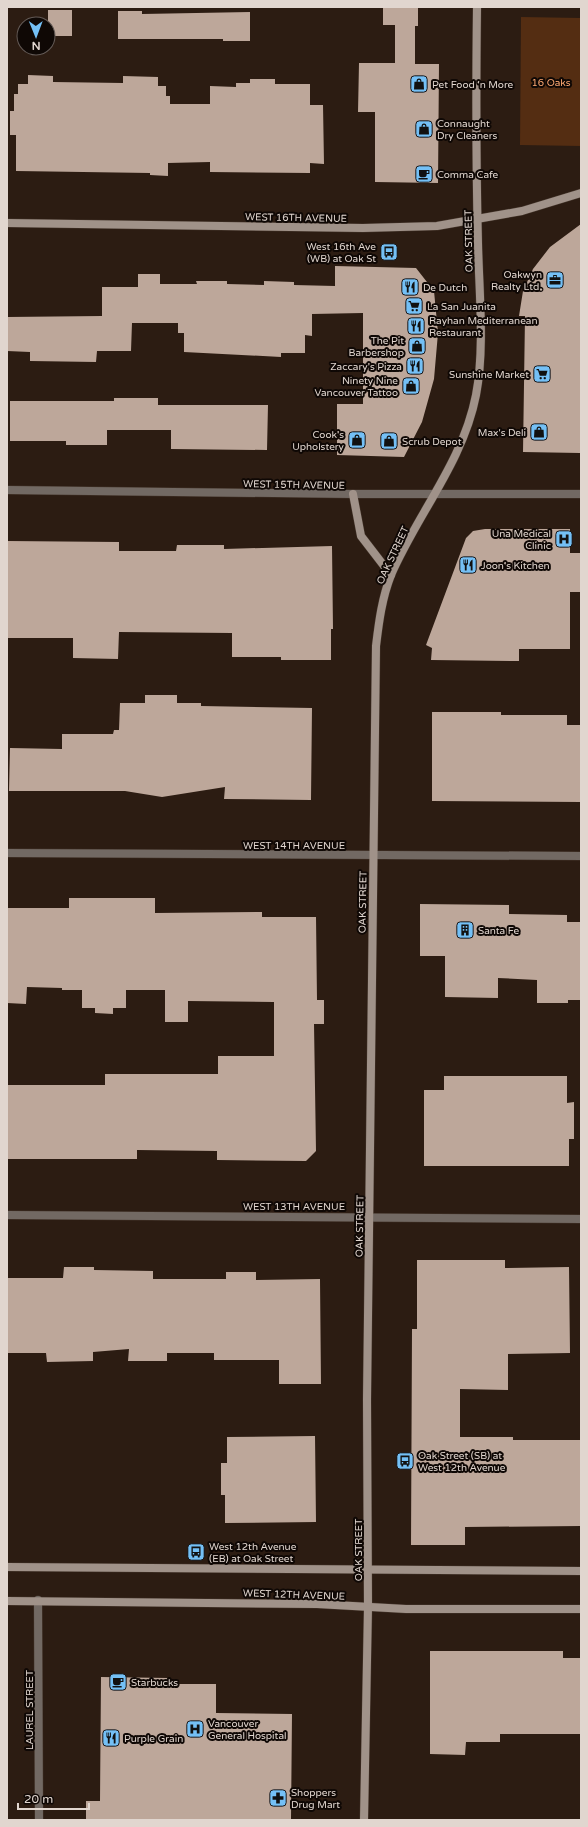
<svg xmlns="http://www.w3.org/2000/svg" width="588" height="1827" viewBox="0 0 588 1827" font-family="'Varela Round',sans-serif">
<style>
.green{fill:#542d12}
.building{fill:#bda79a}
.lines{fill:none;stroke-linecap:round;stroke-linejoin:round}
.street-casing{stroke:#45362c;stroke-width:9}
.secondary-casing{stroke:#45362c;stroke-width:9}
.street{stroke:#726963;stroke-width:8}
.secondary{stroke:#a09289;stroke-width:8}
.labels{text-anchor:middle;stroke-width:4;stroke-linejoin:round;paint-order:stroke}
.park-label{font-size:10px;fill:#fda872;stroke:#0f0805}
.poi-label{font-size:10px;fill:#e1d6cf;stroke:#0f0805;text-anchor:start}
.street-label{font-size:10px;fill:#e1d6cf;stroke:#0f0805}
</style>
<rect width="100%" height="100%" fill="#2c1c12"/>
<!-- green -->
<polygon class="green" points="521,17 581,18 581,146 520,145"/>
<!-- building -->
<g class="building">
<polygon points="383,7 418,7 418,26 415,26 415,64 439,64 438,183 375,182 375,112 358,112 359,63 395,63 395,25 383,25"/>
<rect x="48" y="10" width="24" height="26"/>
<polygon points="118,11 142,11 142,14 250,12 250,41 223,41 223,39 118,39"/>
<polygon points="28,75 53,76 53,82 123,83 123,76 158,77 158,86 166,86 166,96 170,96 170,104 210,104 210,86 236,87 236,83 250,83 250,79 275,79 275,84 310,84 310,105 323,105 324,164 310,163 310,173 210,172 210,162 168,163 168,176 150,175 150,173 16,171 16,135 10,135 10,111 14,111 14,94 18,94 18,84 28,84"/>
<polygon points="581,224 580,453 523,452 525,316 519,316 523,291 533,269 550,247"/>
<polygon points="335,266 416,268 434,291 438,333 434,379 422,422 404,457 337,455 337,404 363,404 363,313 312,314 312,336 305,335 305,353 281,353 281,357 184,352 184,333 178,333 178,323 132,323 131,351 97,351 96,362 30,361 30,352 7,351 7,317 102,316 102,287 138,287 138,274 160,274 160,284 197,284 196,281 227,281 227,284 264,285 264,281 294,282 294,285 335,286"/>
<polygon points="114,398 158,398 158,405 268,405 267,450 171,449 171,430 107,430 107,445 66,445 66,441 10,441 10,401 114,401"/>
<polygon points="485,529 570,529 570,553 581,553 581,592 570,592 570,649 519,649 519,661 431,660 432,648 426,645 466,538 473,531"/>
<polygon points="7,541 119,542 119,551 176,551 177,545 224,545 224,549 332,546 333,629 331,629 331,660 281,660 281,657 232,657 232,633 119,632 118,659 73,658 73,638 7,638"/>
<polygon points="145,695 177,695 177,703 201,703 201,706 312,708 311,800 224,799 225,787 162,797 125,791 9,791 10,748 62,749 62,734 113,734 114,730 119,730 120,703 145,703"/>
<polygon points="432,712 501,712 501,715 567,715 567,725 581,725 581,802 432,801"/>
<polygon points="69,898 155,898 155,913 262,912 262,917 316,917 317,1000 324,1000 324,1024 314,1024 316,1151 306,1161 217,1160 217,1151 137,1150 137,1159 7,1159 7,1085 105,1085 105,1074 218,1074 218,1056 274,1056 274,1002 188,1001 188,1022 165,1022 165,990 126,990 126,1008 113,1008 113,1014 95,1013 95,1008 82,1008 82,990 62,990 62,988 27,987 26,1004 7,1003 7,908 69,908"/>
<polygon points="420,904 509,905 509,914 567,915 567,922 581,922 581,1000 568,1000 568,1003 537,1003 537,980 498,978 498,998 445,997 445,956 420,956"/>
<polygon points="444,1076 567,1076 567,1103 574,1102 574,1139 569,1139 569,1166 424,1166 424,1090 444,1090"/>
<polygon points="417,1260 505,1260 505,1268 569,1267 570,1353 508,1354 508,1390 460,1389 460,1437 513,1437 513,1440 581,1440 581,1526 465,1527 465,1545 411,1545 412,1329 417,1329"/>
<polygon points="64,1267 94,1267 94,1270 153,1271 153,1279 226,1279 226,1272 256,1272 256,1280 320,1279 321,1384 279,1384 279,1360 214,1360 214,1353 167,1353 167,1361 128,1361 129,1349 93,1352 93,1361 47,1362 46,1353 7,1353 7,1278 63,1278"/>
<polygon points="315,1436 316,1522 225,1523 225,1495 221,1495 221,1463 227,1463 227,1437"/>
<polygon points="430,1651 563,1651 563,1658 581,1658 581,1734 500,1734 500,1742 466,1742 465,1755 430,1754"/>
<polygon points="101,1677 168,1678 168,1684 216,1684 216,1713 292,1714 291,1820 86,1820 86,1801 100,1801"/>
</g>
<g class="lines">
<defs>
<g id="street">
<polyline points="7,490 353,494 581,494"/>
<polyline points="7,853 581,856"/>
<polyline points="7,1215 581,1219"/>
<polyline points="38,1600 39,1820"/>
</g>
<g id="secondary">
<polyline points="7,223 363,228 437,226 522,211 581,193"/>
<polyline points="353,494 361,536 391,575"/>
<polyline points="7,1567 581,1571"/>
<polyline points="7,1601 317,1604 406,1609 581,1609"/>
<path d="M364,1820L368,1607L367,1400L376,646C379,621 382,598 391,575C418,513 463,462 476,395C485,349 479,291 478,243C476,164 476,86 477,7"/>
</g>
</defs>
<!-- street casing -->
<use href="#street" class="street-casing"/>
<!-- secondary casing -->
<use href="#secondary" class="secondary-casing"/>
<!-- street -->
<use href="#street" class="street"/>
<!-- secondary -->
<use href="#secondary" class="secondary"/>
</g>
<!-- icons -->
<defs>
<symbol id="shop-square" viewBox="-11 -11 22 22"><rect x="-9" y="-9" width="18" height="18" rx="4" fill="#74c0f6" stroke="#0f0805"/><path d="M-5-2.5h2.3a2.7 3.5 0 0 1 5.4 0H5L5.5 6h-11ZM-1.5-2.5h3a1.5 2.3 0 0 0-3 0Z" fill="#111"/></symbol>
<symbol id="cafe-square" viewBox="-11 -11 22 22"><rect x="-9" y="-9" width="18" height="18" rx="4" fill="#74c0f6" stroke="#0f0805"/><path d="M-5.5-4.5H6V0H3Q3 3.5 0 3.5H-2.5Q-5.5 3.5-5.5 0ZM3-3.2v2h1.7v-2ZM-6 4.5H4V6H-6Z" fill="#111"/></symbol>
<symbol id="bus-square" viewBox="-11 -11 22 22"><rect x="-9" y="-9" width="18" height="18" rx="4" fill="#74c0f6" stroke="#0f0805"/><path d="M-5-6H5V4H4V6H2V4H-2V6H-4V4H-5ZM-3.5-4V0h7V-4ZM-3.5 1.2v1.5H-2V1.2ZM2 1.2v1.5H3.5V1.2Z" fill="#111"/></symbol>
<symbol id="office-square" viewBox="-11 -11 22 22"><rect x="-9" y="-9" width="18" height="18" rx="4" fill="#74c0f6" stroke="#0f0805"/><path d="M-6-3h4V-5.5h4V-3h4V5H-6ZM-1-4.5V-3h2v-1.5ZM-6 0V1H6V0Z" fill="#111"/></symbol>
<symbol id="restaurant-square" viewBox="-11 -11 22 22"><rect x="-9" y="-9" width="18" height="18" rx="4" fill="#74c0f6" stroke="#0f0805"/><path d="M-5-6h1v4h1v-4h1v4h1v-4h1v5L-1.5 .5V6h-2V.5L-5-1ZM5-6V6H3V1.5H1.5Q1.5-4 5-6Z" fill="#111"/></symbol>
<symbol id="supermarket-square" viewBox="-11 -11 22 22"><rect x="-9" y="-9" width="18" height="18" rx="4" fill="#74c0f6" stroke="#0f0805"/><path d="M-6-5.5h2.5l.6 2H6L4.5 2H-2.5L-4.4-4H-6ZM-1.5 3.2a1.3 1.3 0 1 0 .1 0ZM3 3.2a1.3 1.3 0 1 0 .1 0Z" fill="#111"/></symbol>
<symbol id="hospital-square" viewBox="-11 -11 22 22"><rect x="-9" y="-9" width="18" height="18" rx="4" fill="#74c0f6" stroke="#0f0805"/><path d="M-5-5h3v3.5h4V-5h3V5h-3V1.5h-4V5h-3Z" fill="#111"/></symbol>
<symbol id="building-square" viewBox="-11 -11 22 22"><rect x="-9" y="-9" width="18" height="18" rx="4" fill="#74c0f6" stroke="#0f0805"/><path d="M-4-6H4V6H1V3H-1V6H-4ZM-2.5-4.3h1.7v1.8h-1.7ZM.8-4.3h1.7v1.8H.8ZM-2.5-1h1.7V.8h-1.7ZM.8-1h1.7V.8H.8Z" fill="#111"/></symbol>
<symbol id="pharmacy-square" viewBox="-11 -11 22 22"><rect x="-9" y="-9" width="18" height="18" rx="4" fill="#74c0f6" stroke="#0f0805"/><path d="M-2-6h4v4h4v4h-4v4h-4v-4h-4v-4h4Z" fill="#111"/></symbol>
</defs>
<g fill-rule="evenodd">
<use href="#shop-square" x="409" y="74" width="20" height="20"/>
<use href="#shop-square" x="414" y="119" width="20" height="20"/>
<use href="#cafe-square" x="414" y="164" width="20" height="20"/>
<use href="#bus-square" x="379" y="242" width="20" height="20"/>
<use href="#office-square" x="545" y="270" width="20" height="20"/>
<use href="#restaurant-square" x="400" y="277" width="20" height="20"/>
<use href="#supermarket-square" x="404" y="296" width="20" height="20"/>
<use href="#restaurant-square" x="406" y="316" width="20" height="20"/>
<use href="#shop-square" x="407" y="336" width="20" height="20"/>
<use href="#restaurant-square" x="405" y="356" width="20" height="20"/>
<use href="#supermarket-square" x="532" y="364" width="20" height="20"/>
<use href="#shop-square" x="401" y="376" width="20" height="20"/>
<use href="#shop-square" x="529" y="422" width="20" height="20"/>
<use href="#shop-square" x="347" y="430" width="20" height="20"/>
<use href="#shop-square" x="379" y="431" width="20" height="20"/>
<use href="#hospital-square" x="554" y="529" width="20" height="20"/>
<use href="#restaurant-square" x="458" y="555" width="20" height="20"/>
<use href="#building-square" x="455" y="920" width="20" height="20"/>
<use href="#bus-square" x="395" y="1451" width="20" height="20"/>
<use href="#bus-square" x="186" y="1542" width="20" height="20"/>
<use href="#cafe-square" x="108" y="1672" width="20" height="20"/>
<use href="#hospital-square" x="185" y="1719" width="20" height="20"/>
<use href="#restaurant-square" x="101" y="1728" width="20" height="20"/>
<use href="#pharmacy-square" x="268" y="1788" width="20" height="20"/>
</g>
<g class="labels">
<!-- park labels -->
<g class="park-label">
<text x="551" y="86">16 Oaks</text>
</g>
<!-- poi labels -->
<g class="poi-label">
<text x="432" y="88">Pet Food 'n More</text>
<text x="437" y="127">Connaught<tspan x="437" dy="12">Dry Cleaners</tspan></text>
<text x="437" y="178">Comma Cafe</text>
<text x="376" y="250" text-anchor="end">West 16th Ave<tspan x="376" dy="12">(WB) at Oak St</tspan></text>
<text x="542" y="278" text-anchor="end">Oakwyn<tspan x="542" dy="12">Realty Ltd.</tspan></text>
<text x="423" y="291">De Dutch</text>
<text x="427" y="310">La San Juanita</text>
<text x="429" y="324">Rayhan Mediterranean<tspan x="429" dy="12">Restaurant</tspan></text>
<text x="404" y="344" text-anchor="end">The Pit<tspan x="404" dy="12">Barbershop</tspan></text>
<text x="402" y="370" text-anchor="end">Zaccary's Pizza</text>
<text x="529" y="378" text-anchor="end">Sunshine Market</text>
<text x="398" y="384" text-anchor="end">Ninety Nine<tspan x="398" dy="12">Vancouver Tattoo</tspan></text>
<text x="526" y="436" text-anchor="end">Max's Deli</text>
<text x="344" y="438" text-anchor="end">Cook's<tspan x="344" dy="12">Upholstery</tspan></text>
<text x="402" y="445">Scrub Depot</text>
<text x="551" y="537" text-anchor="end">Una Medical<tspan x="551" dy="12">Clinic</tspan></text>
<text x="481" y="569">Joon's Kitchen</text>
<text x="478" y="934">Santa Fe</text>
<text x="418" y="1459">Oak Street (SB) at<tspan x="418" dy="12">West 12th Avenue</tspan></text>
<text x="209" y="1550">West 12th Avenue<tspan x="209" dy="12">(EB) at Oak Street</tspan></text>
<text x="131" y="1686">Starbucks</text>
<text x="208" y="1727">Vancouver<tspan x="208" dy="12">General Hospital</tspan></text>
<text x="124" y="1742">Purple Grain</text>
<text x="291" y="1796">Shoppers<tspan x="291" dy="12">Drug Mart</tspan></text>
</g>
<!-- street labels -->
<g class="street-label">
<text transform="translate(296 217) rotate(1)" y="4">WEST 16TH AVENUE</text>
<text transform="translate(468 241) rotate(-91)" y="4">OAK STREET</text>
<text transform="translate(294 484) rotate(1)" y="4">WEST 15TH AVENUE</text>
<text transform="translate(392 555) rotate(-65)" y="4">OAK STREET</text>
<text x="294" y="849">WEST 14TH AVENUE</text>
<text transform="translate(362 902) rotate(-89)" y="4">OAK STREET</text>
<text x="294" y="1210">WEST 13TH AVENUE</text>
<text transform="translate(359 1226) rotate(-89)" y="4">OAK STREET</text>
<text transform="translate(358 1550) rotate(-90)" y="4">OAK STREET</text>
<text transform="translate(294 1594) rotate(2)" y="4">WEST 12TH AVENUE</text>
<text transform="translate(29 1710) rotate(-90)" y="4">LAUREL STREET</text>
</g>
</g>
<!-- border -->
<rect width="588" height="1827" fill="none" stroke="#e1d6cf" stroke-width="16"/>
<!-- north arrow -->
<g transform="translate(36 36) rotate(179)"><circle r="19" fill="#0f0805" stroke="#635a56"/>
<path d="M0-3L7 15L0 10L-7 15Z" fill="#74c0f6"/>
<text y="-6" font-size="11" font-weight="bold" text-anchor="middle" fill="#e1d6cf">N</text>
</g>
<!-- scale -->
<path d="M18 1803v6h71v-6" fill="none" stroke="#e1d6cf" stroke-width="2"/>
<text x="24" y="1803" font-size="12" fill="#e1d6cf" stroke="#0f0805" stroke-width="3" paint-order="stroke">20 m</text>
</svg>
